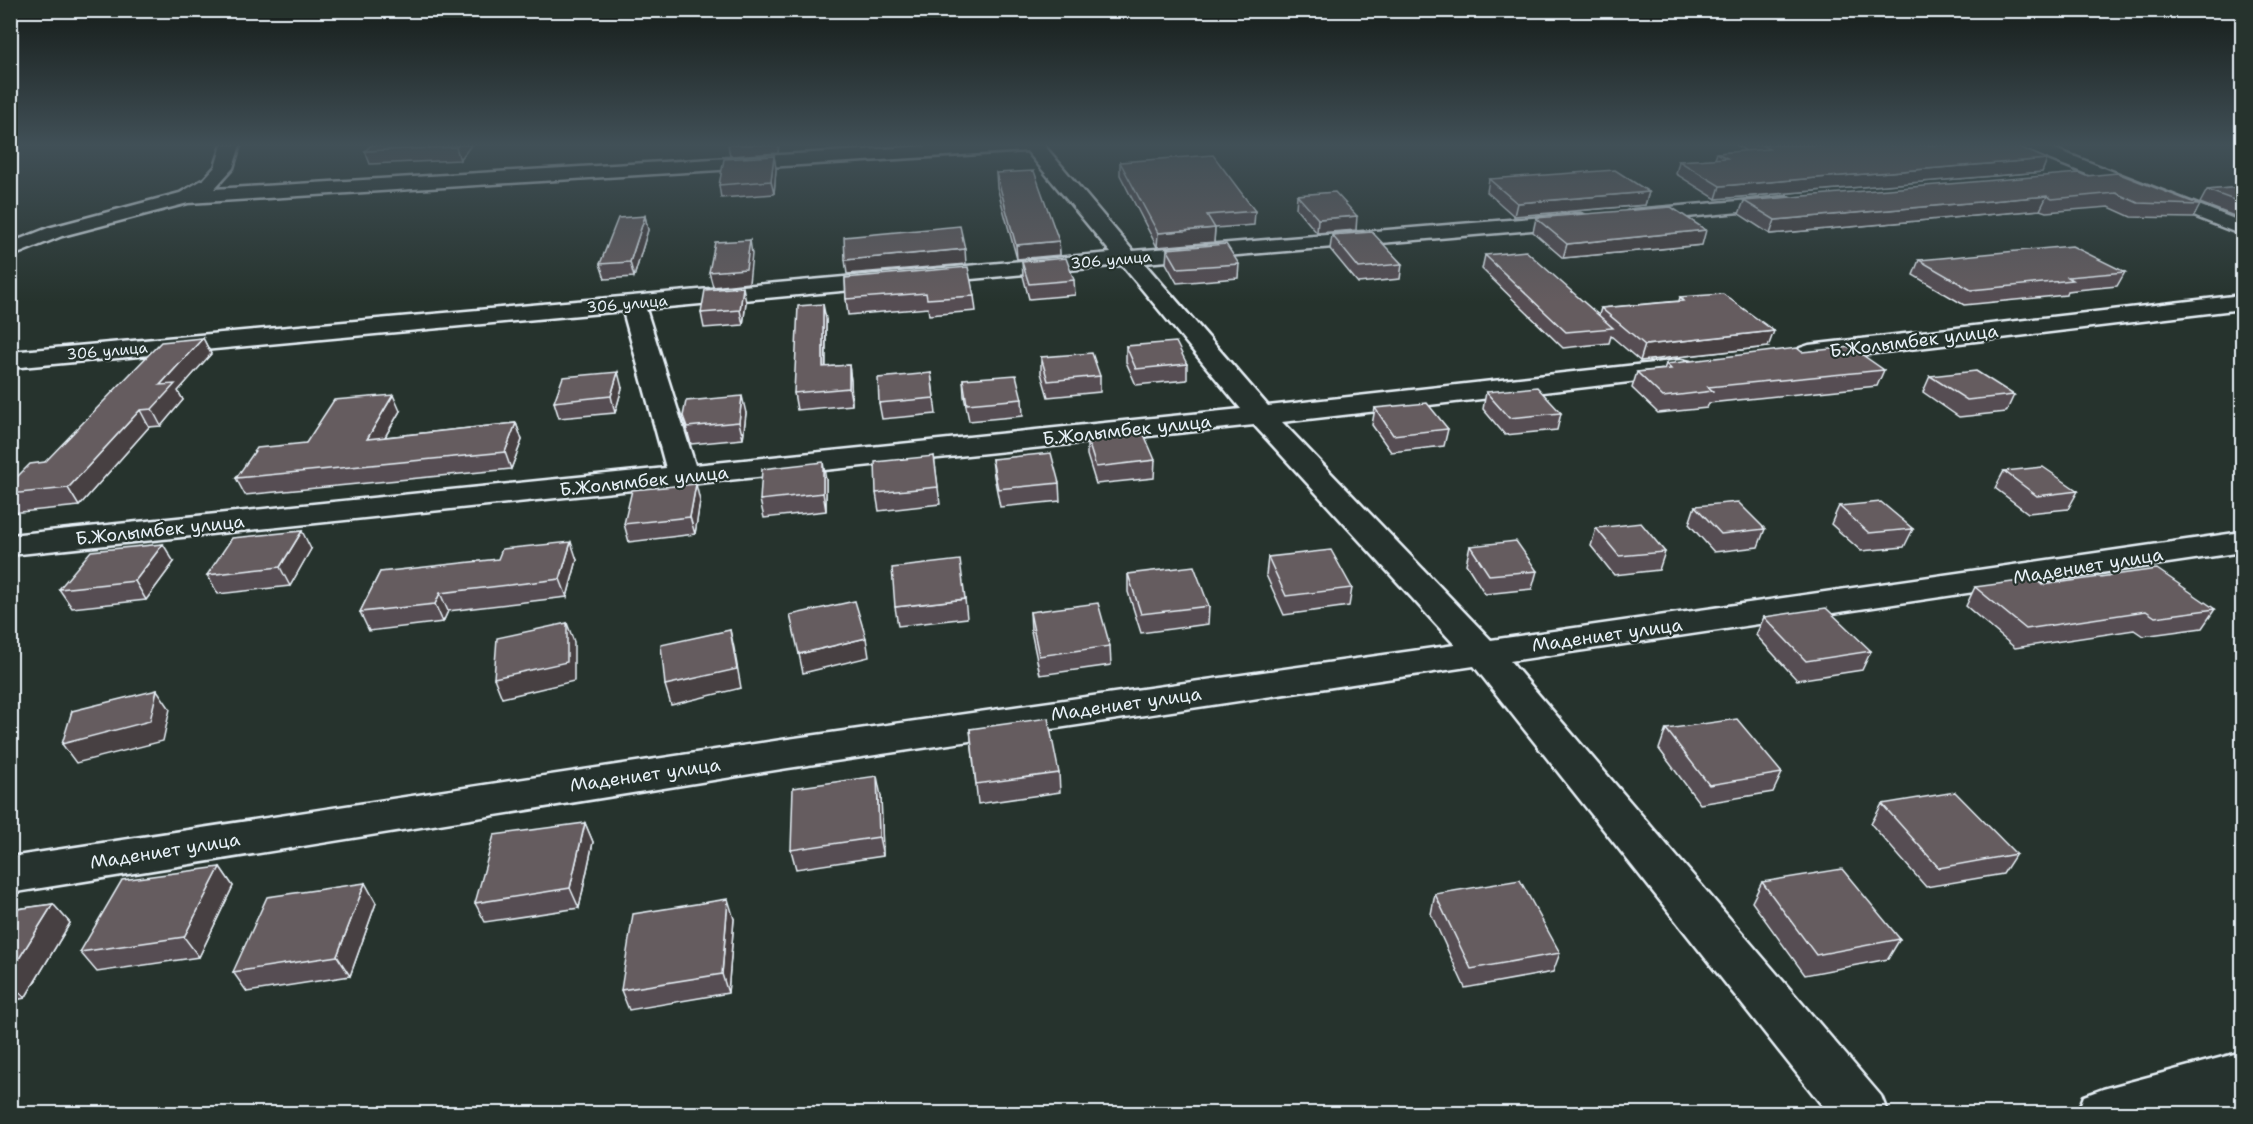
<svg xmlns="http://www.w3.org/2000/svg" width="2253" height="1124" viewBox="0 0 2253 1124" font-family="'Shantell Sans',sans-serif">
<style>
.lines{fill:none;stroke-linecap:round;stroke-linejoin:round}
.minor-casing{stroke:#e8f1f8;stroke-width:5}
.minor{fill:#26332d;fill-rule:evenodd}
.wall{fill:#574e52;stroke:#e8f1f8;stroke-width:1.5}
.shaded-wall{fill:#474042;stroke:#e8f1f8;stroke-width:1.5}
.building{fill:#655b5f;stroke:#e8f1f8;stroke-width:1.5}
.labels{text-anchor:middle;stroke-width:4.5;stroke-linejoin:round;paint-order:stroke}
.far-street-label{font-size:15px;fill:#e8f1f8;stroke:#26332d}
.street-label{font-size:18px;fill:#e8f1f8;stroke:#26332d}
</style>
<rect width="100%" height="100%" fill="#26332d"/>
<filter id="ink" filterUnits="userSpaceOnUse"><feTurbulence type="fractalNoise" baseFrequency=".0167" numOctaves="2"/><feDisplacementMap in="SourceGraphic" scale="12" xChannelSelector="R" yChannelSelector="G"/><feConvolveMatrix kernelMatrix="1 2 1 2 8 2 1 2 1" color-interpolation-filters="sRGB"/></filter>
<g filter="url(#ink)">
<g class="lines">
<defs>
<g id="minor">
<path d="M222,145H240L233,168L214,189L946,145H1044L1133,251L1580,214L1587,216L1590,220L1587,224L1580,226L1144,263L1268,406L1681,360L1690,362L1694,368L1690,374L1681,376L1282,422L1491,640L2242,532V552L1510,661L1881,1096L1888,1114H1829L1474,666L788,768L10,893V857L788,739L1455,645L1254,425L10,555V535L666,468L623,311L10,368V352L1111,253L1027,151L188,203L62,236L10,257V243L48,228L180,193L204,179L215,167ZM1122,265L1241,409L695,465L646,309Z"/>
<polygon points="2020,145 2045,145 2242,222 2242,235 2023,149"/>
<polygon points="1786,197 1793,199 1796,203 1793,207 1634,222 1627,220 1624,216 1627,212 1634,210"/>
<polygon points="2242,295 2242,309 1809,361 1800,358 1796,353 1800,348 1809,345"/>
<polygon points="2242,1052 2242,1114 2077,1114 2084,1096 2103,1089"/>
</g>
</defs>
<!-- minor casing -->
<use href="#minor" class="minor-casing"/>
<!-- minor -->
<use href="#minor" class="minor"/>
</g>
<!-- wall -->
<g class="wall">
<polygon points="471,145 460,160 370,164 365,151"/>
<polygon points="728,145 779,145 778,153 730,156"/>
<polygon points="1736,145 2014,145 2047,159 2042,172 1716,199 1676,174 1679,161 1715,159 1717,153 1746,151"/>
<polygon points="774,156 776,169 774,194 721,198 719,185"/>
<polygon points="1120,162 1255,211 1254,225 1215,228 1214,242 1157,247 1120,175"/>
<polygon points="996,173 1059,241 1060,255 1017,259 997,187"/>
<polygon points="2086,176 2200,205 2193,218 2131,217 2109,207 2046,212 2040,210 1770,234 1739,214 1744,201"/>
<polygon points="1489,179 1649,192 1645,205 1514,216 1487,192"/>
<polygon points="2242,187 2242,219 2200,203 2207,190"/>
<polygon points="1297,195 1356,230 1317,233 1296,208"/>
<polygon points="645,216 648,230 634,277 605,279 600,264"/>
<polygon points="1536,218 1702,245 1563,258 1533,232"/>
<polygon points="1332,235 1402,264 1400,279 1358,283 1330,249"/>
<polygon points="1167,249 1239,264 1238,278 1177,283 1166,263"/>
<polygon points="1485,255 1599,315 1601,308 1679,301 1680,297 1768,347 1640,361 1611,336 1609,343 1563,348 1482,269"/>
<polygon points="1919,260 2125,272 2117,286 2067,291 2066,295 1964,305 1913,275"/>
<polygon points="1022,262 1074,280 1075,295 1029,299 1023,276"/>
<polygon points="845,278 974,296 976,311 929,315 928,308 848,315 846,299"/>
<polygon points="746,302 743,325 704,328 701,313"/>
<polygon points="826,319 826,367 849,365 851,381 852,405 797,410 794,393"/>
<polygon points="203,338 211,354 178,391 183,400 161,426 149,427 79,506 11,513 10,511 10,484 45,462"/>
<polygon points="1126,346 1187,364 1187,380 1136,385 1126,362"/>
<polygon points="1041,357 1100,376 1100,392 1048,397 1041,373"/>
<polygon points="1666,364 1884,370 1877,386 1709,403 1707,408 1658,413 1632,388 1637,372 1664,369"/>
<polygon points="931,373 936,414 882,419 879,403"/>
<polygon points="1930,376 2014,395 2006,412 1959,417 1923,392"/>
<polygon points="963,379 1022,399 1023,416 969,421 964,396"/>
<polygon points="622,388 615,413 559,418 554,402"/>
<polygon points="1486,392 1561,413 1557,430 1505,435 1483,409"/>
<polygon points="1375,408 1448,429 1444,446 1391,452 1372,425"/>
<polygon points="400,411 385,437 516,423 522,440 511,469 245,495 236,478 306,443"/>
<polygon points="746,413 743,439 691,444 683,416"/>
<polygon points="1087,438 1155,460 1154,478 1096,484 1087,455"/>
<polygon points="934,456 940,504 879,511 876,493"/>
<polygon points="992,459 1059,483 1060,501 1000,507 994,476"/>
<polygon points="2004,471 2078,491 2068,509 2028,513 1995,488"/>
<polygon points="826,480 826,511 764,518 760,500"/>
<polygon points="700,501 695,534 629,542 624,524"/>
<polygon points="1695,506 1765,529 1758,547 1714,552 1689,524"/>
<polygon points="1839,506 1913,529 1904,547 1861,551 1831,524"/>
<polygon points="1596,528 1665,552 1659,570 1614,575 1591,546"/>
<polygon points="1470,546 1537,571 1532,589 1485,594 1466,564"/>
<polygon points="311,549 290,586 218,594 207,575"/>
<polygon points="1268,557 1352,588 1349,606 1284,615 1266,575"/>
<polygon points="577,560 567,597 448,611 443,622 369,631 360,612 380,572"/>
<polygon points="174,562 146,600 72,608 59,589"/>
<polygon points="1128,574 1209,606 1208,624 1141,633 1128,592"/>
<polygon points="2042,585 2215,609 2202,628 2143,636 2134,630 2015,648 1966,606 1975,587"/>
<polygon points="965,599 967,618 898,626 895,607"/>
<polygon points="1030,612 1110,646 1111,665 1040,675 1031,631"/>
<polygon points="1764,617 1871,651 1862,670 1797,680 1756,635"/>
<polygon points="970,729 1059,773 1060,792 978,804"/>
<polygon points="1666,729 1782,773 1773,792 1700,804 1659,749"/>
<polygon points="881,796 883,856 796,869 791,850"/>
<polygon points="1882,804 2016,854 2003,874 1926,887 1871,824"/>
<polygon points="585,823 593,842 579,908 485,922 475,903"/>
<polygon points="220,867 233,886 199,957 97,972 80,952"/>
<polygon points="1762,882 1900,939 1888,959 1805,975 1752,902"/>
<polygon points="365,883 376,903 350,976 247,992 233,972"/>
<polygon points="1435,894 1560,953 1553,972 1465,988 1431,914"/>
<polygon points="53,904 70,923 25,998 10,1001 10,910"/>
<polygon points="734,919 728,993 629,1010 621,990"/>
</g>
<!-- shaded-wall -->
<g class="shaded-wall">
<polygon points="458,145 471,145 460,160 456,147"/>
<polygon points="774,156 776,169 774,194 771,181"/>
<polygon points="2047,159 2042,172 1716,199 1720,186"/>
<polygon points="1649,192 1645,205 1514,216 1517,203"/>
<polygon points="2047,196 2040,210 1770,234 1775,220"/>
<polygon points="645,216 648,230 634,277 630,262"/>
<polygon points="1357,216 1356,230 1317,233 1318,219"/>
<polygon points="1215,228 1214,242 1157,247 1158,233"/>
<polygon points="1706,230 1702,245 1563,258 1567,244"/>
<polygon points="750,240 752,254 749,283 713,287 709,272"/>
<polygon points="1059,241 1060,255 1017,259 1016,245"/>
<polygon points="965,249 966,264 847,274 845,260"/>
<polygon points="743,287 746,302 743,325 740,310"/>
<polygon points="823,304 826,319 825,383 823,367"/>
<polygon points="1774,331 1768,347 1640,361 1645,345"/>
<polygon points="203,338 211,354 178,391 183,400 161,426 152,409 160,385"/>
<polygon points="849,365 851,381 852,405 849,388"/>
<polygon points="618,372 622,388 615,413 611,396"/>
<polygon points="393,395 400,411 374,456 367,439"/>
<polygon points="742,396 746,413 743,439 739,422"/>
<polygon points="140,410 149,427 79,506 68,488"/>
<polygon points="516,423 522,440 511,469 505,452"/>
<polygon points="823,462 826,480 826,511 823,493"/>
<polygon points="696,484 700,501 695,534 690,517"/>
<polygon points="302,531 311,549 290,586 280,567"/>
<polygon points="571,542 577,560 567,597 560,579"/>
<polygon points="163,544 174,562 146,600 135,581"/>
<polygon points="440,593 448,611 443,622 435,604"/>
<polygon points="567,623 574,642 574,681 502,698 494,678"/>
<polygon points="730,630 734,648 741,688 671,705 665,685"/>
<polygon points="866,638 869,657 803,673 799,654"/>
<polygon points="157,690 170,709 163,741 76,763 62,744"/>
<polygon points="877,776 881,796 883,856 879,837"/>
<polygon points="585,823 593,842 579,908 570,888"/>
<polygon points="220,867 233,886 199,957 184,937"/>
<polygon points="365,883 376,903 350,976 337,956"/>
<polygon points="728,899 734,919 728,993 722,974"/>
<polygon points="53,904 70,923 25,998 10,983 10,973"/>
</g>
<!-- building -->
<g class="building">
<polygon points="371,145 458,145 456,147 365,151"/>
<polygon points="1762,145 2014,145 2047,159 1720,186 1679,161 1727,158 1717,153 1769,149"/>
<polygon points="1213,155 1255,211 1207,215 1215,228 1158,233 1120,162"/>
<polygon points="774,156 771,181 719,185 724,159"/>
<polygon points="1615,170 1649,192 1517,203 1489,179"/>
<polygon points="1034,171 1059,241 1016,245 996,173"/>
<polygon points="2079,173 2086,176 2117,173 2200,205 2138,203 2116,193 2052,199 2047,196 1775,220 1744,201"/>
<polygon points="2242,187 2242,203 2207,190"/>
<polygon points="1335,192 1357,216 1318,219 1297,195"/>
<polygon points="1671,207 1706,230 1567,244 1536,218"/>
<polygon points="645,216 630,262 600,264 618,218"/>
<polygon points="960,226 965,249 845,260 844,237"/>
<polygon points="1372,232 1402,264 1359,268 1332,235"/>
<polygon points="750,240 746,269 709,272 715,242"/>
<polygon points="1226,244 1239,264 1178,268 1167,249"/>
<polygon points="2072,246 2125,272 2068,277 2073,280 1971,290 1919,260"/>
<polygon points="1526,251 1613,328 1566,332 1485,255"/>
<polygon points="1066,258 1074,280 1029,284 1022,262"/>
<polygon points="968,267 974,296 927,299 926,293 846,299 845,278"/>
<polygon points="743,287 740,310 701,313 705,290"/>
<polygon points="1723,294 1774,331 1645,345 1601,308 1684,301 1680,297"/>
<polygon points="823,304 823,367 849,365 849,388 794,393 798,306"/>
<polygon points="203,338 160,385 175,384 152,409 140,410 68,488 10,494 10,484 30,464 45,462 161,342"/>
<polygon points="1176,342 1187,364 1136,369 1126,346"/>
<polygon points="1851,347 1884,370 1708,387 1713,391 1663,397 1637,372 1671,369 1666,364 1797,348 1802,352"/>
<polygon points="1092,353 1100,376 1048,381 1041,357"/>
<polygon points="1976,371 2014,395 1967,400 1930,376"/>
<polygon points="618,372 611,396 554,402 563,377"/>
<polygon points="931,373 934,398 879,403 878,378"/>
<polygon points="1016,375 1022,399 967,404 963,379"/>
<polygon points="1537,387 1561,413 1509,418 1486,392"/>
<polygon points="393,395 367,439 516,423 505,452 236,478 257,448 306,443 334,400"/>
<polygon points="742,396 739,422 687,427 683,416 686,401"/>
<polygon points="1427,403 1448,429 1393,435 1375,408"/>
<polygon points="1143,432 1155,460 1096,467 1087,438"/>
<polygon points="1051,453 1059,483 998,489 992,459"/>
<polygon points="934,456 938,487 876,493 875,462"/>
<polygon points="823,462 823,493 760,500 762,469"/>
<polygon points="2043,467 2078,491 2037,496 2004,471"/>
<polygon points="696,484 690,517 624,524 632,490"/>
<polygon points="1738,502 1765,529 1721,534 1695,506"/>
<polygon points="1881,502 1913,529 1869,533 1839,506"/>
<polygon points="1641,523 1665,552 1619,556 1596,528"/>
<polygon points="302,531 280,567 207,575 232,538"/>
<polygon points="1516,541 1537,571 1489,575 1470,546"/>
<polygon points="571,542 560,579 440,593 435,604 360,612 380,572 498,559 502,549"/>
<polygon points="163,544 135,581 59,589 91,551"/>
<polygon points="1331,550 1352,588 1286,596 1268,557"/>
<polygon points="960,560 965,599 895,607 892,568"/>
<polygon points="1194,566 1209,606 1141,614 1128,574"/>
<polygon points="2157,569 2215,609 2155,617 2146,611 2026,629 1975,587 2035,579 2042,585"/>
<polygon points="855,601 866,638 799,654 790,615"/>
<polygon points="1098,603 1110,646 1039,656 1030,612"/>
<polygon points="1826,608 1871,651 1806,661 1764,617"/>
<polygon points="567,623 567,662 494,678 497,638"/>
<polygon points="730,630 737,669 665,685 661,645"/>
<polygon points="157,690 150,721 62,744 72,711"/>
<polygon points="1048,718 1059,773 976,784 970,729"/>
<polygon points="1737,719 1782,773 1709,785 1666,729"/>
<polygon points="877,776 879,837 791,850 793,788"/>
<polygon points="1955,792 2016,854 1939,868 1882,804"/>
<polygon points="585,823 570,888 475,903 494,835"/>
<polygon points="220,867 184,937 80,952 122,880"/>
<polygon points="1842,869 1900,939 1816,955 1762,882"/>
<polygon points="1520,880 1560,953 1471,969 1435,894"/>
<polygon points="365,883 337,956 233,972 267,897"/>
<polygon points="728,899 722,974 621,990 633,914"/>
<polygon points="53,904 10,973 10,910"/>
</g>
</g>
<!-- sky -->
<linearGradient id="sky" x2="0" y2="1"><stop stop-color="#151c19"/><stop offset="0.48" stop-color="#415057"/><stop offset="1" stop-color="#415057" stop-opacity="0"/></linearGradient>
<rect width="2253" height="302" fill="url(#sky)"/>
<g class="labels">
<!-- far-street labels -->
<g class="far-street-label">
<text transform="translate(1111 260) rotate(-5)" y="5">306 улица</text>
<text transform="translate(627 304) rotate(-5)" y="5">306 улица</text>
<text transform="translate(107 351) rotate(-5)" y="5">306 улица</text>
</g>
<!-- street labels -->
<g class="street-label">
<text transform="translate(1914 341) rotate(-7)" y="6">Б.Жолымбек улица</text>
<text transform="translate(1127 430) rotate(-6)" y="6">Б.Жолымбек улица</text>
<text transform="translate(644 481) rotate(-6)" y="6">Б.Жолымбек улица</text>
<text transform="translate(160 530) rotate(-6)" y="6">Б.Жолымбек улица</text>
<text transform="translate(2088 566) rotate(-9)" y="6">Мадениет улица</text>
<text transform="translate(1607 635) rotate(-8)" y="6">Мадениет улица</text>
<text transform="translate(1126 704) rotate(-8)" y="6">Мадениет улица</text>
<text transform="translate(645 775) rotate(-8)" y="6">Мадениет улица</text>
<text transform="translate(165 851) rotate(-9)" y="6">Мадениет улица</text>
</g>
</g>
<!-- margin -->
<rect width="2253" height="1124" fill="none" stroke="#26332d" stroke-width="36"/>
<rect x="18" y="18" width="2217" height="1088" fill="none" stroke="#e8f1f8" stroke-width="2" filter="url(#ink)"/>
</svg>
